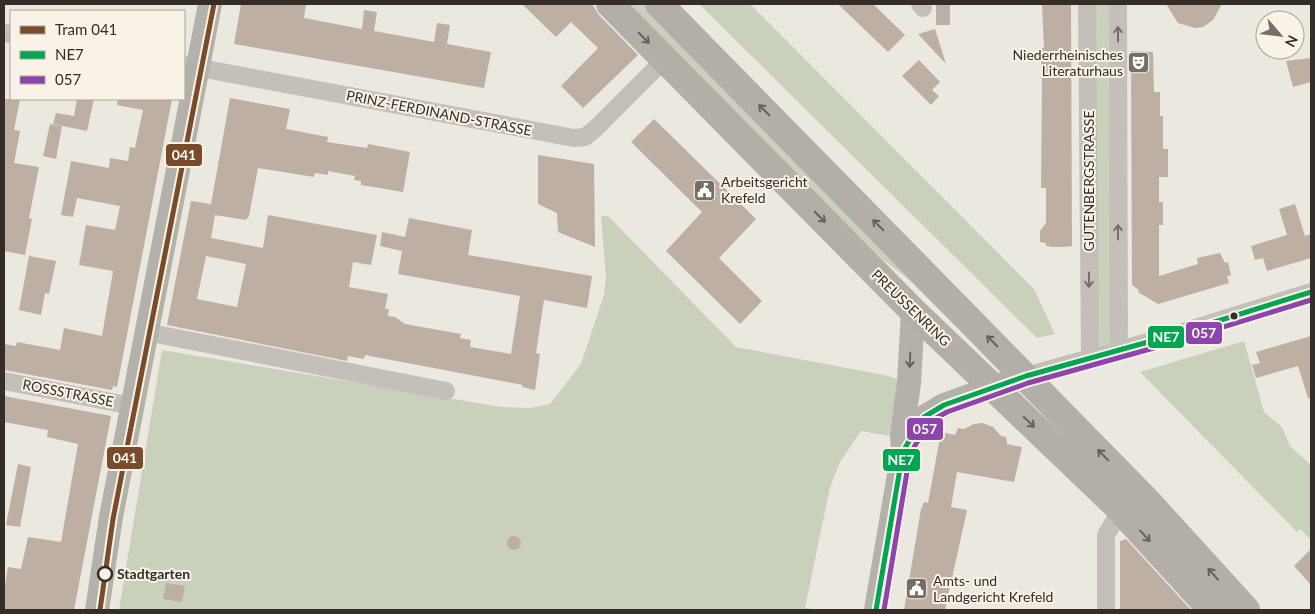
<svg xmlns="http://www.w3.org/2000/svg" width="1315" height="614" viewBox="0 0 1315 614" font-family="Lato,sans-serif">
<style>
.green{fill:#c9d0bb}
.building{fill:#bdafa3;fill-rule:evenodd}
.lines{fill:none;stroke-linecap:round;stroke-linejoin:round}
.street{stroke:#c4bfb9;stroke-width:18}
.secondary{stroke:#b4b0aa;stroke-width:24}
.primary{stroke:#b3aea8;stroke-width:28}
.bus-1-casing{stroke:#f8f2e7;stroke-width:9}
.bus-2-casing{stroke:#f8f2e7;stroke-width:9}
.bus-1{stroke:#00a651;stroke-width:5}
.bus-2{stroke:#8e44ad;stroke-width:5}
.tram-1-casing{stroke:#f8f2e7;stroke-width:9}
.tram-1{stroke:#7a4b2a;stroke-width:5}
.oneway{stroke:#756f69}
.oneway2{stroke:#67615b}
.oneway3{stroke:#67615c}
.bus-dot{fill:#342d28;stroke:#f8f2e7;stroke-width:2}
.stop-dot{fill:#f8f2e7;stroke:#342d28;stroke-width:2.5}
.labels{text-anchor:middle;stroke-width:4;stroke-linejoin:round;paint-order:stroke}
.poi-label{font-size:14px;fill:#342d28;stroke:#f8f2e7;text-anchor:start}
.street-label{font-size:14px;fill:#342d28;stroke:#f8f2e7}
.stop-label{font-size:14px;font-weight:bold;fill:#342d28;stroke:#f8f2e7;text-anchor:start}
.line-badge{stroke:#f8f2e7;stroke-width:2}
.badge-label{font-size:14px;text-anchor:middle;font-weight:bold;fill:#fff}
</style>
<rect width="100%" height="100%" fill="#ebe8e0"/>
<!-- green -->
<g class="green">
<polygon points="626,4 645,4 977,347 909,280 881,258"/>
<polygon points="699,4 750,4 1034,289 1055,334 1037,338"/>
<polygon points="1093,4 1109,4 1111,343 1093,347"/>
<polygon points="601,216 608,216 736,347 884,375 901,380 890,436 861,431 840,462 830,487 805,608 820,610 119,610 162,350 501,407 531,408 550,404 581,364 604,295 606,277"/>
<polygon points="1244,341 1264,412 1282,427 1290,446 1311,465 1311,540 1300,529 1297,532 1140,372"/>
</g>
<!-- building -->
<g class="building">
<polygon points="241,4 306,4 304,18 362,29 364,10 377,12 374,31 434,42 437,23 450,25 447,44 491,52 484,88 234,44"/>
<polygon points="522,4 592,4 599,15 638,55 583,108 561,86 598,48 571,22 556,37"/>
<polygon points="838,4 873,4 905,35 888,52"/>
<rect x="936" y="4" width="14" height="21"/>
<polygon points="1042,4 1071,4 1072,246 1064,247 1054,247 1046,246 1046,243 1040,242 1040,231 1046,223 1046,188 1041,188 1042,84 1041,62 1038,62 1038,48 1044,48"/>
<polygon points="1166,4 1222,4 1213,20 1203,27 1195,28 1178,23"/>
<polygon points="935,29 946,64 918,34"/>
<polygon points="1131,51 1153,52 1154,92 1160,92 1160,116 1163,116 1163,149 1168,149 1168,177 1159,177 1159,202 1163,202 1163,225 1159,225 1159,276 1198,264 1197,258 1220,253 1225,263 1228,262 1231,275 1227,276 1229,283 1158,304 1138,292 1139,290 1132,285"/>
<polygon points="1311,58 1311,82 1293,87 1286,61"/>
<polygon points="919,60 940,82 932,90 939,96 931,105 902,76"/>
<path d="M230,98L290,109L286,129L328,137L327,142L367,148L368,144L410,152L403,192L361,185V181L354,180L355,176L328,171V175L315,173L314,177L258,168L249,216L246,220L240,219L215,215L211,238L263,248L268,215L377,235L371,265L353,262L349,287L388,294L385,309H389L388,316L395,317L405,324L461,334L460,338L471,340L470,347L511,354L520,296L398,274L402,251L380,246L382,232L405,237L409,218L472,230L468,255L592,276L587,308L544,300L536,353L540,354L535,390L522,387L523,385L365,355L364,359L348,356L347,361L167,325L191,201L211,204ZM206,256L246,264L237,307L197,299Z"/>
<polygon points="4,99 20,99 14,130 20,131 14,163 39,167 29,218 32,219 25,255 4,251"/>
<polygon points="77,99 94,99 87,131 53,124 56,113 74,116"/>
<polygon points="118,99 172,99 117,387 113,386 112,390 4,370 4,344 16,346 17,342 60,350 64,328 102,336 113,271 79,265 86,225 115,230 120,206 77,198 73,217 61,215 71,161 109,168 110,158 128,161 130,147 135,148 143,110 117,105"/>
<polygon points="654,119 756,219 719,258 762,301 740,324 666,251 702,212 631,142"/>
<polygon points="50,124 62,126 56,159 43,156"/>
<polygon points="538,155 594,164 595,247 558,232 557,213 538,204"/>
<polygon points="1295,204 1305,236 1311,234 1311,258 1267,271 1263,258 1255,260 1251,246 1287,235 1279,209"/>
<polygon points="29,256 56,261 49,294 45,293 41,315 19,310"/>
<polygon points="1311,336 1311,398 1308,398 1298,366 1256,378 1252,365 1260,363 1256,352"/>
<polygon points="4,396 111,416 74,610 4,610 4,591 8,567 21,569 28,537 61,542 78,444 47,437 48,430 4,422"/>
<polygon points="983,423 993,427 1001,436 1006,437 1007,444 1022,447 1014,482 957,472 951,507 967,510 945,610 904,610 921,509 924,502 928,503 941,432 955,435 958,428 964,429 974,424"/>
<polygon points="18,464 31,467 20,527 6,525"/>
<circle cx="514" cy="543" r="7"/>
<polygon points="1126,539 1191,610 1120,610 1120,541"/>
<polygon points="1311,549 1311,585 1294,566"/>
<polygon points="166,583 185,586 182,602 163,599"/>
</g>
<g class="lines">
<!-- street -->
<g class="street">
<polyline points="920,4 923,8"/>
<polyline points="1087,4 1090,358"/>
<polyline points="1118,4 1119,351"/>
<polyline points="4,33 11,34"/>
<polyline points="184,65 574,138 585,137 595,129 665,59"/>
<polyline points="146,332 446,391"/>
<polyline points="1026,376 1166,337 1311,292"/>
<polyline points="4,381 132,406"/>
<polyline points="1106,610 1106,535 1121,510"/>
</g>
<!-- secondary -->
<g class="secondary">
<polyline points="903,451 924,417 944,405 1026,376"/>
<polyline points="97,610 111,517 210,4"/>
<polyline points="876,610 903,451 902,435 909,383 913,311"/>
</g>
<!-- primary -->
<g class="primary">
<polyline points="610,4 913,311 1116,505 1212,610"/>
<polyline points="659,4 1145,499 1246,610"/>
</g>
<defs>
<polyline id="bus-1" points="876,610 903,451 924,417 944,405 1026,376 1166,337 1311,292"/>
<polyline id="bus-2" points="884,610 910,454 929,422 947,412 1028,383 1168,344 1311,300"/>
</defs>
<!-- bus-1 casing -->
<use href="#bus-1" class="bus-1-casing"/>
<!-- bus-2 casing -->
<use href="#bus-2" class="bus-2-casing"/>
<!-- bus-1 -->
<use href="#bus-1" class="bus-1"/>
<!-- bus-2 -->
<use href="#bus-2" class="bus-2"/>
<defs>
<polyline id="tram-1" points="100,610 113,519 214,4"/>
</defs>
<!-- tram-1 casing -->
<use href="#tram-1" class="tram-1-casing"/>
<!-- tram-1 -->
<use href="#tram-1" class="tram-1"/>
</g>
<!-- one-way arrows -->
<defs><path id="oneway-shaft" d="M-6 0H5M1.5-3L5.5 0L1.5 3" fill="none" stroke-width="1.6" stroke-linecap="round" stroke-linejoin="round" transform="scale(1.25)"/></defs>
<g class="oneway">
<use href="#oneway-shaft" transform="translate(1118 34) rotate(-90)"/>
<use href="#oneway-shaft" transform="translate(1118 232) rotate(-90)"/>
<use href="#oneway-shaft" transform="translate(1089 280) rotate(90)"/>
</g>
<g class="oneway2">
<use href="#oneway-shaft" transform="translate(644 38) rotate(45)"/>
<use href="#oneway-shaft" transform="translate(764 110) rotate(-135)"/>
<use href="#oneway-shaft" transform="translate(820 217) rotate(45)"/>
<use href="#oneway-shaft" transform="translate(878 225) rotate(-135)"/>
<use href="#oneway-shaft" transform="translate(992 341) rotate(-135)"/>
<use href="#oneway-shaft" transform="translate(1029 422) rotate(44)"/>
<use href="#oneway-shaft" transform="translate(1103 455) rotate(-134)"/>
<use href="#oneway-shaft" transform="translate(1145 536) rotate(48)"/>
<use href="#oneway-shaft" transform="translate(1213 574) rotate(-132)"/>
</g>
<use class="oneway3" href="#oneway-shaft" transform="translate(910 360) rotate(92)"/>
<!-- icons -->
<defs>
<symbol id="theatre-square" viewBox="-11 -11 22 22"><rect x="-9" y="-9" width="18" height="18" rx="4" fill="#746e68" stroke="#f8f2e7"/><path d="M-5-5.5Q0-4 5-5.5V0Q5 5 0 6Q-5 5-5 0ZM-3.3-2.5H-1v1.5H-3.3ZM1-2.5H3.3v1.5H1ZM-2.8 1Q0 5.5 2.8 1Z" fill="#fff"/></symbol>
<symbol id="civic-square" viewBox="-11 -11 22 22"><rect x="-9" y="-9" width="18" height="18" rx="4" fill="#746e68" stroke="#f8f2e7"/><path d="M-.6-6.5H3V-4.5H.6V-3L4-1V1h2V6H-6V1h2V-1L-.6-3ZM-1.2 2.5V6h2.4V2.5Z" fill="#fff"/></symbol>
</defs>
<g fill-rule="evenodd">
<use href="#theatre-square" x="1126" y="50" width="25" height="25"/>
<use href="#civic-square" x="692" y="178" width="25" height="25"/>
<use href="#civic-square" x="904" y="576" width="25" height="25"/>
</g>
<!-- markers -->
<circle class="bus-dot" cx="1234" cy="316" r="4.5"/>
<circle class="stop-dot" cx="105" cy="574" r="7"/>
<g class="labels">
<!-- poi labels -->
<g class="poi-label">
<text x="1123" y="60" text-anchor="end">Niederrheinisches<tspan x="1123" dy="16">Literaturhaus</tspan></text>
<text x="721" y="187">Arbeitsgericht<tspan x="721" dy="16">Krefeld</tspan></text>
<text x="933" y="586">Amts- und<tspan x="933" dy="16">Landgericht Krefeld</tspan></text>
</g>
<!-- street labels -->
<g class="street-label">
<text transform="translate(439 113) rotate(11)" y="5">PRINZ-FERDINAND-STRASSE</text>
<text transform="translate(1089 181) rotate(-90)" y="5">GUTENBERGSTRASSE</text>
<text transform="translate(911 308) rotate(44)" y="5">PREUSSENRING</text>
<text transform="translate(68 393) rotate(11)" y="5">ROSSSTRASSE</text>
</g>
<!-- stop labels -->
<g class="stop-label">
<text x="117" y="579">Stadtgarten</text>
</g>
</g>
<g class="line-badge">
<rect x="165" y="143" width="38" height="24" rx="5" fill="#7a4b2a"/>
<rect x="1185" y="321" width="38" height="24" rx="5" fill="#8e44ad"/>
<rect x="1147" y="325" width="38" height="24" rx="5" fill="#00a651"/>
<rect x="906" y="417" width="38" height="24" rx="5" fill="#8e44ad"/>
<rect x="106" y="446" width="38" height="24" rx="5" fill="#7a4b2a"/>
<rect x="882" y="448" width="39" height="24" rx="5" fill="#00a651"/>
</g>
<g class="badge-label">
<text x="184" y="160">041</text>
<text x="1204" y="338">057</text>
<text x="1166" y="342">NE7</text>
<text x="925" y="434">057</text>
<text x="125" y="463">041</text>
<text x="901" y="465">NE7</text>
</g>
<!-- border -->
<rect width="1315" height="614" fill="none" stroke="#342d28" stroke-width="10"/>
<!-- legend -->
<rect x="10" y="10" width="175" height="90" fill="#f8f2e7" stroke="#aaa39b"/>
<rect x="20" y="26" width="25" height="8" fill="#7a4b2a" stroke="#aaa39b"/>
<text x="55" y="35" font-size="15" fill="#342d28">Tram 041</text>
<rect x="20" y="51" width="25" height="8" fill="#00a651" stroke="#aaa39b"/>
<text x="55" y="60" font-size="15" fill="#342d28">NE7</text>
<rect x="20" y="76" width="25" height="8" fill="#8e44ad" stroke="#aaa39b"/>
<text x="55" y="85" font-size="15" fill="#342d28">057</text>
<!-- north arrow -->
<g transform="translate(1280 35) rotate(118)"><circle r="24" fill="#f8f2e7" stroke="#aaa39b"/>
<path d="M0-4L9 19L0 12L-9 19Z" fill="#746e68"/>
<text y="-8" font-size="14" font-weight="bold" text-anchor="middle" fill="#342d28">N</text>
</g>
</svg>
